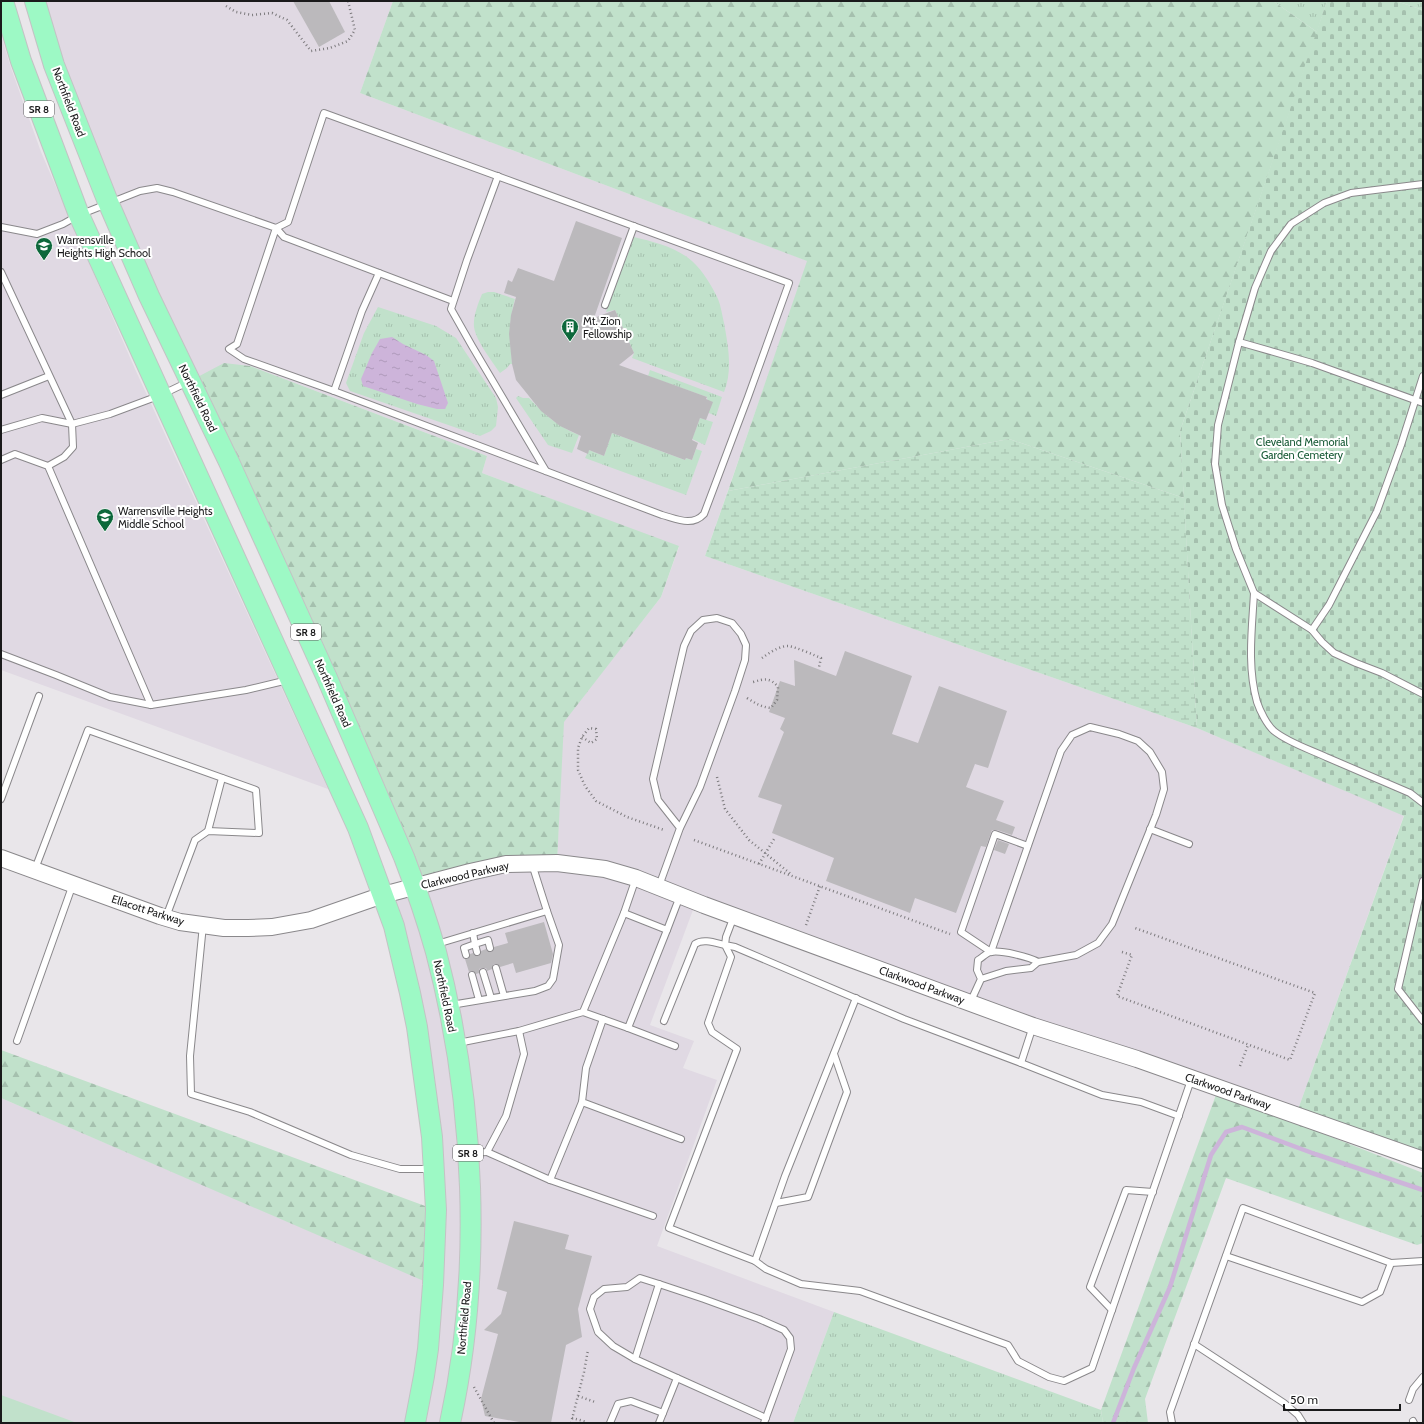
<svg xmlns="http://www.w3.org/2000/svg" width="1424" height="1424" viewBox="0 0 1424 1424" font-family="Cabin,sans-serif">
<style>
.built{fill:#e0d9e3}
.grass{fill:url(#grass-tufts)}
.forest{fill:url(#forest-firs)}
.wetland{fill:url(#wetland-marsh)}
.cemetery{fill:url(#cemetery-stones)}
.garden{fill:#c1e1cb}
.water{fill:url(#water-ripples)}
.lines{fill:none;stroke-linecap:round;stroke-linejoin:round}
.stream{stroke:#cdb4da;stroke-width:4.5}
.building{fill:#bbb9bc}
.service-casing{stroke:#8a888b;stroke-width:8}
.tertiary-casing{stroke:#8a888b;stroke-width:18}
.primary-casing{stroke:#c3c3c4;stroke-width:22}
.path{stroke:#7d7b7e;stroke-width:2.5;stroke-dasharray:1 3;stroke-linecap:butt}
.service{stroke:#fff;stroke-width:6}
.tertiary{stroke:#fff;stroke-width:16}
.primary{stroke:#9df9c5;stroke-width:20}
.labels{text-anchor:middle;stroke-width:4;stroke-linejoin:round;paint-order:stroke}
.shield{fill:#fff;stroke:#5f5f5f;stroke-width:1}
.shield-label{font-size:10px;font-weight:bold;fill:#1a1a1b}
.street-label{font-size:11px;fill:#1a1a1b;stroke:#fff}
.poi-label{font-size:11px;fill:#1a1a1b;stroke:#fff;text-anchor:start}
.park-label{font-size:11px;fill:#165935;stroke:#fff}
</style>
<defs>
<pattern id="grass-tufts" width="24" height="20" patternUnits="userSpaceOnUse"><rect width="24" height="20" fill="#c1e1cb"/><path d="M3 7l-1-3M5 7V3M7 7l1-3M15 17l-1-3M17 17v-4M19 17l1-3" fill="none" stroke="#a5c0ae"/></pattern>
<pattern id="forest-firs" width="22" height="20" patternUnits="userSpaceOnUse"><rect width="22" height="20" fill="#c1e1cb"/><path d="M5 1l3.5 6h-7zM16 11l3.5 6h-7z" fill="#a5c0ae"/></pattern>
<pattern id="wetland-marsh" width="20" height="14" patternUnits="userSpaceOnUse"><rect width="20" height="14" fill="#c1e1cb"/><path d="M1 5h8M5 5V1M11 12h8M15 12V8" fill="none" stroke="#a5c0ae"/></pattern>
<pattern id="cemetery-stones" width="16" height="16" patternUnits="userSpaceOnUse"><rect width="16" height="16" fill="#c1e1cb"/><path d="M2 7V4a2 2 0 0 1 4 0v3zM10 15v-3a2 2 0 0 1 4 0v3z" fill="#a5c0ae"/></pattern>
<pattern id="water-ripples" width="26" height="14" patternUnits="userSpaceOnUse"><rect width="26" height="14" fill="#cdb4da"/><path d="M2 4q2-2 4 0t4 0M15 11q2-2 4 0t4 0" fill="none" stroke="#af9aba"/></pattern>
</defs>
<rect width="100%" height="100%" fill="#e9e6ea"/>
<!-- built -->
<g class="built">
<polygon points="35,1 393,1 360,93 808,261 705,556 1197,728 1404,815 1296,1115 696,902 650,1025 694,1041 683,1068 717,1080 657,1246 834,1312 793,1423 1,1423 1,1098 433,1284 435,1178 383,895 557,862 563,722 661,597 679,547 482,473 487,456 250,366 190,381"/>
<polygon points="1,35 11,68 41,152 135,369 328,789 1,670"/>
</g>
<!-- grass -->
<g class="grass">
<polygon points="1273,1 1327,1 1317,32"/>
<polygon points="1396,1 1423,1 1423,10"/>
<path d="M634,237C654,242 676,247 692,261C703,271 712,286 718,299C721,306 722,315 724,323C728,345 733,370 724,392L632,358L634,353L615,310L606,312Z"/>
<path d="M488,292H494L515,299C508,324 510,339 512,364H510L507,368L500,373C492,361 476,341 474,327C473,316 478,304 482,294Z"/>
<polygon points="378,307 436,326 456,338 496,398 498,407 496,426 491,431 480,436 350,391 346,383 364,333"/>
<polygon points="650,370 722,397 716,416 709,413 707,397 648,376"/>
<path d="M518,396L523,398H529C544,414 558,427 579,435L572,453L548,445L516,398Z"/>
<polygon points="700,418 713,422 705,445 692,439"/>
<polygon points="612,433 685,460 686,458 692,460 696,449 702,451 686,495 585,458 589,450 604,456"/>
<polygon points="834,1312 1101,1410 1103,1423 793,1423"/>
</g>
<!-- forest -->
<g class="forest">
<polygon points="393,1 1273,1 1317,32 1180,431 1184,498 1009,439 728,491 807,261 360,93"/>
<polygon points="224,363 250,366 487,456 482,473 679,546 661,597 564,722 557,863 415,887 190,381"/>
<polygon points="1,1050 436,1210 433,1285 1,1098"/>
<polygon points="1217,1092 1423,1173 1423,1243 1417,1245 1226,1178 1145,1399 1148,1423 1103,1423 1101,1410"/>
</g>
<!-- wetland -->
<polygon class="wetland" points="1009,439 1184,498 1197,728 705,556 728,491"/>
<!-- cemetery -->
<polygon class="cemetery" points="1327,1 1396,1 1423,10 1423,1160 1296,1115 1404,816 1197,728 1180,431"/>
<!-- garden -->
<polygon class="garden" points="1,1395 77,1423 1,1423"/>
<!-- water -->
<polygon class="water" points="392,337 403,344 426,355 434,361 448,403 445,409 437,409 417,404 363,386 361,379 372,353 380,339"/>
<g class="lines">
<!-- stream -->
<polyline class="stream" points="1113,1423 1134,1368 1170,1287 1211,1155 1226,1132 1242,1127 1315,1154 1423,1190"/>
</g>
<!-- building -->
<g class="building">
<polygon points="293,1 329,1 345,32 319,47"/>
<polygon points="576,221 622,238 594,318 615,310 634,353 619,365 707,397 706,399 713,402 706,420 700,418 692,440 698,443 692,460 686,458 685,460 612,433 604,456 589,450 588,454 577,449 581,436 560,426 541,411 516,380 512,364 509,334 511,315 516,297 504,293 508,280 512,282 518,268 554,281"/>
<polygon points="845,651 912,676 892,734 918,743 939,686 1007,711 988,768 975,764 966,787 1004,801 996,820 1015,827 1012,835 997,830 992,830 986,847 981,846 956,913 915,898 910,913 826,881 834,858 772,833 782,805 758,797 784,732 780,729 785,718 769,712 780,681 795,686 794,660 836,676"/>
<polygon points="998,840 1009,844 1005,854 994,850"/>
<polygon points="544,922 553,954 551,963 516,973 513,963 500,967 497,964 494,964 492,967 492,969 487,971 486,968 482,968 479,969 479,973 476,974 473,971 469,972 465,959 469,958 470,954 473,953 475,956 478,956 481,954 481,951 486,949 488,952 491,952 494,950 494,947 508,943 505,933"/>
<polygon points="514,1221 569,1235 565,1249 592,1256 578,1309 582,1337 566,1345 551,1423 525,1423 485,1416 481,1399 498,1334 484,1330 501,1314 507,1292 497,1289"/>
</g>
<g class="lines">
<defs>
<g id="service">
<polyline points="498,176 467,260 451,309 472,346 546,471"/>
<polyline points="1423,184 1351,193 1324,203 1291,224 1271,251 1255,288 1239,342 1218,425 1215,464 1222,505 1236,549 1254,593 1312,630 1322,642 1334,653 1356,663 1382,673 1423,694"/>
<path d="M1,227L37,234L63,224L79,215L140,191L157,188L173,192L276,228L237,344L229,349L244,359L334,391L662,515C677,519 692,527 704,514L748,397L789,283L519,184L324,113L288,222L276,228L284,237L453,301"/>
<polyline points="1,272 72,424 73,447 64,457 48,466"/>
<polyline points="605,305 634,226"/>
<polyline points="1239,342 1312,363 1423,403"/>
<polyline points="334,391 362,311 379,273"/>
<polyline points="1,395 49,376"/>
<polyline points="1,430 42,418 72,424 110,414 161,395 188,382"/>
<polyline points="1,460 15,454 48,466 151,705"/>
<path d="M1254,593C1252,629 1247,667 1257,702C1260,711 1267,725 1274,731C1289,743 1309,749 1326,757C1354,769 1382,781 1410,793L1423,803"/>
<polyline points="1312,630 1329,605 1377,511 1401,445 1423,376"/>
<polyline points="1,654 56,675 110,697 151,705 246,690 288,680"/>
<polyline points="1,799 39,696"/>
<polyline points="1150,829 1189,844"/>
<polyline points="208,831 222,778"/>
<polyline points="1028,846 995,834 961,932 991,952 1061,751 1072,735 1090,727 1119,734 1138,741 1150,752 1162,772 1164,789 1156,815 1112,924 1098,943 1076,955 1038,962"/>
<polyline points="35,869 88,730 256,790 259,833 208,831 195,840 166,917"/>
<polyline points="1423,881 1398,989 1423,1021"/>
<polyline points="659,886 680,828 700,787 735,691 745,660 746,645 741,634 732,623 717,618 703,620 691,631 684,646 653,779 658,800 680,828"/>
<polyline points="624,913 667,930 680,896"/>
<polyline points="734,916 726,937 725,945 735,947 904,1019 1021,1063 1033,1026"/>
<polyline points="203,925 190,1056 191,1094 250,1112 351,1155 400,1169 430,1169"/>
<polyline points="437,944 547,911 532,864"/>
<polyline points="477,952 475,944 488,940 490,948"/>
<polyline points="466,955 464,948 475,944 473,933"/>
<polyline points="496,968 504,996"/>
<polyline points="483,972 491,998"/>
<polyline points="472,975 479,1000"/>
<path d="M970,1003L981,979L1006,971L1031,968L1038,962C1030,957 1001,950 991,952C987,952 982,958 978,960L977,970L981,979"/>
<polyline points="451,1005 535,991 548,986 553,979 559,945 547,911"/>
<polyline points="583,1012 628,1028 667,930"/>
<polyline points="603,1019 586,1068 582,1102 681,1139"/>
<path d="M664,1021L695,944C703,938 716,943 725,945L731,957L708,1023L712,1032L737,1049L669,1228L755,1261L766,1269L801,1284L860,1291L1008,1345L1018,1361L1049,1377L1064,1381L1092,1368L1191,1080"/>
<polyline points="628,1028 675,1046"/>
<polyline points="17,1041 73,884"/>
<polyline points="458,1043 519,1031 583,1012 624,913 636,878"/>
<polyline points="1021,1063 1102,1095 1141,1102 1179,1116"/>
<polyline points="487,1152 550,1180 653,1216"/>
<polyline points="471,1153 487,1152 506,1116 524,1054 519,1031"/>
<polyline points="550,1180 582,1102"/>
<polyline points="776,1203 808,1197 847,1092 834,1054"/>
<polyline points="1226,1256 1362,1302 1380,1292 1391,1263"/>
<polyline points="755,1261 785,1176 856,998"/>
<polyline points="1112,1310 1090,1287 1126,1190 1153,1192"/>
<polyline points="1194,1344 1284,1403 1298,1415 1303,1423"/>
<polyline points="635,1359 613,1346 598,1332 590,1309 594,1297 604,1289 627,1287 640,1278 659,1284"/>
<polyline points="677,1378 766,1418"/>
<polyline points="1409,1400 1413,1389 1423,1377"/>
<polyline points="1413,1421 1414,1423"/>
<polyline points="610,1423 618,1404 631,1401 663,1413"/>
<polyline points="659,1423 677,1378 635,1359 659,1284 704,1299 759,1319 784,1330 790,1338 791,1349 764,1423"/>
<polyline points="1172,1423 1170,1412 1243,1208 1391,1263 1423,1261"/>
</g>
<polyline id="tertiary" points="1,858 160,916 180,922 224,928 248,928 272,927 311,920 383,895 470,872 506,864 557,863 605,869 636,878 704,905 1033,1026 1137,1059 1423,1160"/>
<g id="primary">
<polyline points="3,1 21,61 79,215 358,828 394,926 410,993 417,1027 432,1137 436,1210 433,1285 428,1349 424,1376 415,1423"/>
<path d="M35,1L54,65L108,202L149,296L229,462L327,678L404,857C416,888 427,920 436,952C475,1100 483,1273 450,1423"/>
</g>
</defs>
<!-- service casing -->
<use href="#service" class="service-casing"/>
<!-- tertiary casing -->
<use href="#tertiary" class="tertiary-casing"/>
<!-- primary casing -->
<use href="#primary" class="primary-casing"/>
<!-- path -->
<g class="path">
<polyline points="226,6 236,12 252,15 272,13 287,20 311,51 330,48 348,41 355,30 348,1"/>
<path d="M762,658C769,653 779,646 788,646C796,647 814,655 821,658L819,667"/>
<path d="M747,698C755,703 761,707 771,708L777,700L778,687C770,677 764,679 753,682"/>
<polyline points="582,737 591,743 597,739 596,729 589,728 582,737 578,748 578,770 585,786 596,801 627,817 664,830"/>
<polyline points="717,777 725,809 749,840 792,875"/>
<polyline points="694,840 950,934"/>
<polyline points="759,864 774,839"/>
<polyline points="806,925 820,886"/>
<polyline points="1122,952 1132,955 1117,996 1290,1060 1315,993 1135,928"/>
<polyline points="1240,1066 1248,1045"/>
<polyline points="474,1387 494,1423"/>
<polyline points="578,1396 595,1402"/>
<polyline points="572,1418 587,1422"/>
<polyline points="571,1423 584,1372 588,1350"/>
</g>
<!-- service -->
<use href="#service" class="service"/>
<!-- tertiary -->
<use href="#tertiary" class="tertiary"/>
<!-- primary -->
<use href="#primary" class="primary"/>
</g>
<!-- icons -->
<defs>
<symbol id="school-pin" viewBox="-11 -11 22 30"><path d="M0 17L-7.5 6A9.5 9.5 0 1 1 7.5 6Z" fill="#0d683b" stroke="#fff"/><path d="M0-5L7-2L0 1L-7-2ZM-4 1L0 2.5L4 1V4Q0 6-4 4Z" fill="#fff"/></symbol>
<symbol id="building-pin" viewBox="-11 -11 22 30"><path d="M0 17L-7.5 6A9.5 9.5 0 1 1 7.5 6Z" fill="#0d683b" stroke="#fff"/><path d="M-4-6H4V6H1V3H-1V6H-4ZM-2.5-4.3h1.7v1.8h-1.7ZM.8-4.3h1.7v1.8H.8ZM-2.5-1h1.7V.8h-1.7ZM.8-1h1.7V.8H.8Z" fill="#fff"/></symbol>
</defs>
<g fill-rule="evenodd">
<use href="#school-pin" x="34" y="236" width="20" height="27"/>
<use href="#building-pin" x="560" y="317" width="20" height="27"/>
<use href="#school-pin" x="95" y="507" width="20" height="27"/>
</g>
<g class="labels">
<!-- shield labels -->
<g class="shield">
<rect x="24" y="101" width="30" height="16" rx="3"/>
<rect x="291" y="624" width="30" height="16" rx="3"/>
<rect x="453" y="1145" width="30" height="16" rx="3"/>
</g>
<g class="shield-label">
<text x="39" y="113">SR 8</text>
<text x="306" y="636">SR 8</text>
<text x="468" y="1157">SR 8</text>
</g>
<!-- street labels -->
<g class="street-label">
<text transform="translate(69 102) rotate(69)" y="4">Northfield Road</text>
<text transform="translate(198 398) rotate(64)" y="4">Northfield Road</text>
<text transform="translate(333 693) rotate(66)" y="4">Northfield Road</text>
<text transform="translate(465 875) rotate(-13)" y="4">Clarkwood Parkway</text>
<text transform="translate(148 910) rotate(18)" y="4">Ellacott Parkway</text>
<text transform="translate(922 985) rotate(20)" y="4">Clarkwood Parkway</text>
<text transform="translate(445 996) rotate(78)" y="4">Northfield Road</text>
<text transform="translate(1228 1091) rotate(19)" y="4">Clarkwood Parkway</text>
<text transform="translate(464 1318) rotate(-85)" y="4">Northfield Road</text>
</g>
<!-- poi labels -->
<g class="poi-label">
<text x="57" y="244">Warrensville<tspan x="57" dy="13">Heights High School</tspan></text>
<text x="583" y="325">Mt. Zion<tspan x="583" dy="13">Fellowship</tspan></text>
<text x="118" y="515">Warrensville Heights<tspan x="118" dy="13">Middle School</tspan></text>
</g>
<!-- park labels -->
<g class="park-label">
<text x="1302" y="446">Cleveland Memorial<tspan x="1302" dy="13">Garden Cemetery</tspan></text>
</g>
</g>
<!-- border -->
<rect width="1424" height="1424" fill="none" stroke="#1a1a1b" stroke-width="4"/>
<!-- scale -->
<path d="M1284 1404v6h116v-6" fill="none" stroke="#1a1a1b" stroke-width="2"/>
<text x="1290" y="1404" font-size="12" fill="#1a1a1b" stroke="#ffffff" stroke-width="3" paint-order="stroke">50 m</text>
</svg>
